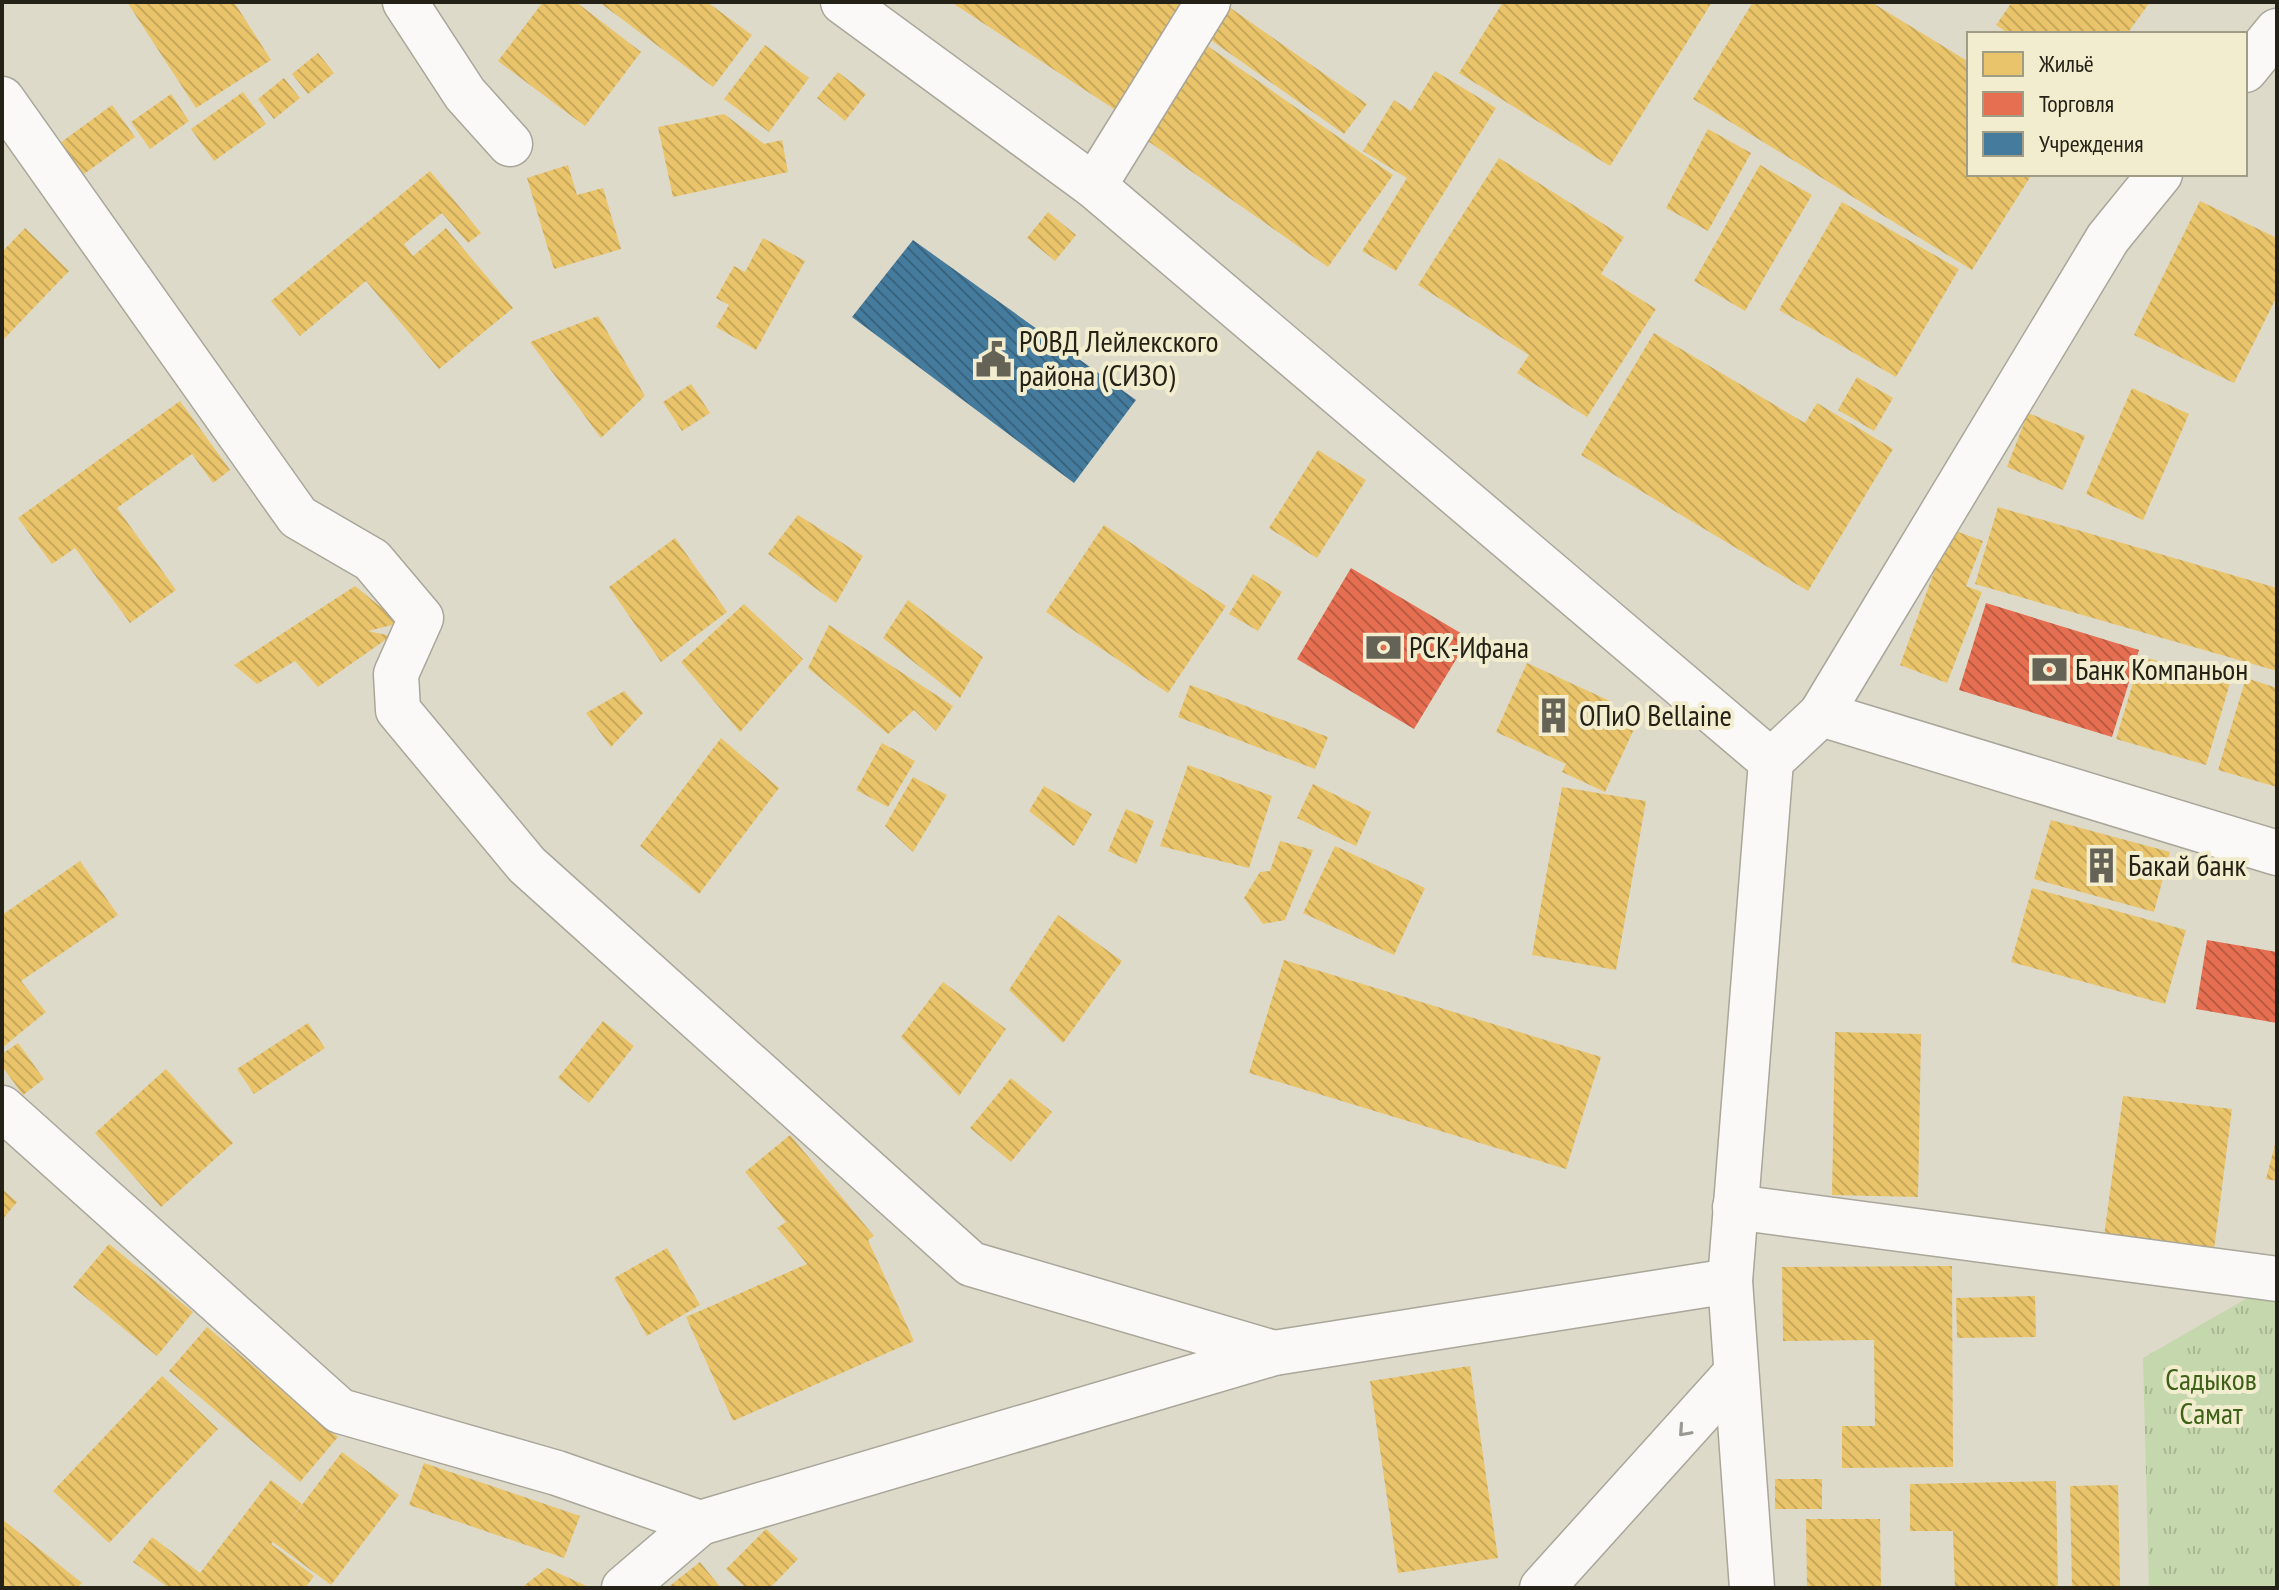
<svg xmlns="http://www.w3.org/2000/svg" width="2279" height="1590" viewBox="0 0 2279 1590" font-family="'PT Sans Narrow',sans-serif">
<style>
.park{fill:url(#park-tufts)}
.homes{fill:url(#homes-back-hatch)}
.shops{fill:url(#shops-back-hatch)}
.public{fill:url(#public-back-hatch)}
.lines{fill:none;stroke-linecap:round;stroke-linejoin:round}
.minor-casing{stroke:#a9a69a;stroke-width:47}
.minor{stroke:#faf9f7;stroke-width:44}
.oneway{stroke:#9a9892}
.labels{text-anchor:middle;stroke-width:8;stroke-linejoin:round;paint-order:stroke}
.poi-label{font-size:30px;fill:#242217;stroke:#f3edcf;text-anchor:start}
.park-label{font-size:30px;fill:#3e6118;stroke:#f3edcf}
</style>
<defs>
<pattern id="park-tufts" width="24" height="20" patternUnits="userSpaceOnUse" patternTransform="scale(2)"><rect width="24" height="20" fill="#c5d7ac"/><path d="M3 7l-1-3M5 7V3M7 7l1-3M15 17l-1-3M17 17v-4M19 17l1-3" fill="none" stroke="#a9b893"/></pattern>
<pattern id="homes-back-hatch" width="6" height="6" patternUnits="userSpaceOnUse" patternTransform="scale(2)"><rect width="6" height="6" fill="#e9c46a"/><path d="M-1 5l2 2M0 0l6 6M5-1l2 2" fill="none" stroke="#c8a85b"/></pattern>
<pattern id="shops-back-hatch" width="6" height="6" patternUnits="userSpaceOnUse" patternTransform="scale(2)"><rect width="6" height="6" fill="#e76f51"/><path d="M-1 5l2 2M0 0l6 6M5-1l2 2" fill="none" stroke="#bb5b42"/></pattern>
<pattern id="public-back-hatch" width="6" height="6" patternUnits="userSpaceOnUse" patternTransform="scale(2)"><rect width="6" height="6" fill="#457b9d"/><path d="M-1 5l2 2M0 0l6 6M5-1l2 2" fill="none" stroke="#39647f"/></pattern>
</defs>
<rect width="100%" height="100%" fill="#dedaca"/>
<!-- park -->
<polygon class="park" points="2277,1281 2277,1588 2149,1588 2143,1358"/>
<!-- homes -->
<g class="homes">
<polygon points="127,2 234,2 271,60 196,108"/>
<polygon points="543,2 576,2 641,52 585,126 498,61"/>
<polygon points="599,2 707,2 752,35 713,87"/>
<polygon points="951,2 1193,2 1120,113"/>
<polygon points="1222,2 1367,104 1344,134 1201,33"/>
<polygon points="1503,2 1712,2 1610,166 1459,73"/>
<polygon points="1753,2 1871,2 1969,62 1969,174 2032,174 1972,270 1693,99"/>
<polygon points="2012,2 2150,2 2127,34 2009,34 1996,25"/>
<polygon points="1199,40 1393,175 1328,267 1135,132"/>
<polygon points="765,45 809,78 769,132 724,99"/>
<polygon points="318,53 334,73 308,94 292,74"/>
<polygon points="1435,71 1496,108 1396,271 1362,251 1407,178 1363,151 1394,100 1411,111"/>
<polygon points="838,72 866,94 845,121 817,98"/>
<polygon points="284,78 300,98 274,119 258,99"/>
<polygon points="243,92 266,124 214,161 191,129"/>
<polygon points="171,94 189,121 150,149 131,122"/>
<polygon points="112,105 135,137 84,174 60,143"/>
<polygon points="724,114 764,144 782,140 788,172 673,197 658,127"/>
<polygon points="1708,129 1751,153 1708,231 1666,208"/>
<polygon points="1499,158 1624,237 1601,274 1656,309 1587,417 1517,373 1529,355 1418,285"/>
<polygon points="568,165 577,195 603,188 621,249 554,269 527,178"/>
<polygon points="1760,165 1812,195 1745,311 1694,281"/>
<polygon points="430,171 481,233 468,243 442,213 404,244 413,256 446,228 513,308 439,369 366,281 300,336 271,301"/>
<polygon points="2200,201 2277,238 2277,296 2234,383 2134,335"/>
<polygon points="1842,202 1959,269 1896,377 1779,310"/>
<polygon points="1048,212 1076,235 1055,261 1027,238"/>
<polygon points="25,228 69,271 2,341 2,252"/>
<polygon points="763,238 805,261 756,350 716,327 729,305 716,298 734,266 745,272"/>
<polygon points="598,316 645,396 601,438 530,342"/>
<polygon points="1654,333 1805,423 1817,403 1893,449 1808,591 1581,455"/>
<polygon points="1857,377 1893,398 1874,431 1838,410"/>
<polygon points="691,384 710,413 682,431 663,402"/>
<polygon points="2132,388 2189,414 2143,520 2086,494"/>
<polygon points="180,401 230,470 213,483 192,454 117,508 176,590 130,623 75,548 52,564 18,518"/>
<polygon points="2028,413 2085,436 2063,490 2007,467"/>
<polygon points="1318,450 1366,480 1317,558 1269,528"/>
<polygon points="1998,507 2277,588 2277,671 1975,584"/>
<polygon points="798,515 863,556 836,603 768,554"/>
<polygon points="1104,525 1226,606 1168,693 1046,612"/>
<polygon points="1942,526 1983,541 1966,586 1982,592 1947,683 1900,665 1937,564 1929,561"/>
<polygon points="675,538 727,612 661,662 609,587"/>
<polygon points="1253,574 1282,592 1258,631 1229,614"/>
<polygon points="355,586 400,623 368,631 391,636 318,687 295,661 257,684 234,665"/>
<polygon points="908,600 983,657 960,698 883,638"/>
<polygon points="744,604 803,659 740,732 681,662"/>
<polygon points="829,625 953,706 936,731 914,710 888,734 808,668"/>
<polygon points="2141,656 2230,683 2206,765 2116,739"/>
<polygon points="1527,663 1610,701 1605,714 1635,727 1605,792 1562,772 1566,764 1496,732"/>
<polygon points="2246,678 2277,688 2277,787 2218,770"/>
<polygon points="1190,685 1328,737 1315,769 1178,717"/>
<polygon points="624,691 643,713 611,747 586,713"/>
<polygon points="721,738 779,788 699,894 640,846"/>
<polygon points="882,743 915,761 888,807 856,790"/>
<polygon points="1188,765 1272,796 1249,868 1160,846"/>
<polygon points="913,777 947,795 913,852 885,826"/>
<polygon points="1313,784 1371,812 1356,846 1297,818"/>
<polygon points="1044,786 1092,814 1074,846 1029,811"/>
<polygon points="1562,787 1646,801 1616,970 1532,955"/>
<polygon points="1126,809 1154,821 1136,864 1108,851"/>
<polygon points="2051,820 2170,852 2154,912 2034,879"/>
<polygon points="1280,841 1313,850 1285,920 1263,924 1244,898 1260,872 1270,871"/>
<polygon points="1335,846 1425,888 1394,955 1303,913"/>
<polygon points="80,861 118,915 21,981 46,1012 3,1047 2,915"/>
<polygon points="2032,888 2186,930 2165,1004 2011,962"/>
<polygon points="1058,915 1122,961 1063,1043 1009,990"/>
<polygon points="1284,960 1601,1057 1566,1169 1249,1073"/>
<polygon points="943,982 1006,1029 959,1096 901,1037"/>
<polygon points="603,1021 634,1046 589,1103 558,1078"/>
<polygon points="308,1023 325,1048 254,1094 237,1069"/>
<polygon points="1835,1032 1921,1034 1918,1197 1832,1195"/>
<polygon points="18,1043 44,1079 23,1095 2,1066 2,1054"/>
<polygon points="166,1069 233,1143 161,1207 95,1133"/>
<polygon points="1011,1078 1052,1112 1011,1162 970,1128"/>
<polygon points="2123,1096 2232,1109 2212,1265 2102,1251"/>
<polygon points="790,1135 874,1236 868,1240 914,1341 733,1421 686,1317 807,1264 777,1228 786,1222 745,1172"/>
<polygon points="2277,1137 2277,1181 2266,1179"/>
<polygon points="2,1189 17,1202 2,1220"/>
<polygon points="109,1244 193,1312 157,1356 73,1287"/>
<polygon points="667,1248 700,1305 647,1336 614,1278"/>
<polygon points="1952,1266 1953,1467 1842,1468 1842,1426 1875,1426 1874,1340 1783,1341 1782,1267"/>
<polygon points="2035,1296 2036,1337 1957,1338 1956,1298"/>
<polygon points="207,1327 338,1437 300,1482 169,1371"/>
<polygon points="1470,1366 1498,1558 1398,1573 1370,1381"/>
<polygon points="162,1376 218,1429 109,1543 53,1491"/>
<polygon points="342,1452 399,1495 331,1585 273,1542 271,1544 314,1576 305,1588 169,1588 133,1562 152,1537 200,1573 271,1480 302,1504 280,1534"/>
<polygon points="424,1463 580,1516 564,1558 409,1505"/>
<rect x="1775" y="1479" width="47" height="30"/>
<polygon points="2056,1481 2058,1588 1955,1588 1953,1531 1910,1531 1910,1484"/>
<polygon points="2118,1485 2120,1588 2072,1588 2070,1486"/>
<polygon points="2,1519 82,1583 77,1588 2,1588"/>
<polygon points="1806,1519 1880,1519 1881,1588 1807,1588"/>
<polygon points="766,1529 798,1559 770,1588 746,1588 726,1569"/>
<polygon points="700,1562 721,1588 667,1588"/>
<polygon points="547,1568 591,1588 521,1588"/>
</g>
<!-- shops -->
<g class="shops">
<polygon points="1351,568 1469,638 1414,729 1297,659"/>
<polygon points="1986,603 2139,650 2112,737 1959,690"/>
<polygon points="2207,940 2277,952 2277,1023 2196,1009"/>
</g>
<!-- public -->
<polygon class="public" points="913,240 1136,400 1074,483 852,317"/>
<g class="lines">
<defs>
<g id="minor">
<polyline points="405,2 465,94 510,144"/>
<polyline points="843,2 1094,186 1771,761 1730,1281 1752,1588"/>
<polyline points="2245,70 2277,31"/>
<polyline points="2,99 298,517 372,560 421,618 396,674 398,710 527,865 971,1264 1274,1353"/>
<polyline points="1094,186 1208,2"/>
<polyline points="1821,714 2108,238 2160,174"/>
<polyline points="1771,761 1821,714 2277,853"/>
<polyline points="2,1108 340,1411 557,1473 700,1523 1274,1353 1730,1281"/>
<polyline points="1735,1207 2277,1279"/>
<polyline points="624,1588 700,1523"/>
<polyline points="1542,1588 1736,1373"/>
</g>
</defs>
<!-- minor casing -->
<use href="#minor" class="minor-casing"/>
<!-- minor -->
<use href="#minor" class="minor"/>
</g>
<!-- one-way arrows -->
<defs><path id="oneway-chevron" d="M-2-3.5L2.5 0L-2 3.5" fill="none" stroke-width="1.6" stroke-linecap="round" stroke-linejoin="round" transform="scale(2)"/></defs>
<use class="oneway" href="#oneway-chevron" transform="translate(1684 1431) rotate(132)"/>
<!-- icons -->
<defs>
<symbol id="civic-bare" viewBox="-9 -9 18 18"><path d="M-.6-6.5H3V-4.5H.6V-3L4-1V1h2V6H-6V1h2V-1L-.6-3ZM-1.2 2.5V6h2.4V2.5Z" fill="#656256" stroke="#f3edcf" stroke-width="2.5" paint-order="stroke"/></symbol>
<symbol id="bank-bare" viewBox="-9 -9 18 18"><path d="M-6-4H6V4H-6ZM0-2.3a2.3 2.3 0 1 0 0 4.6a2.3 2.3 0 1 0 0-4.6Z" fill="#656256" stroke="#f3edcf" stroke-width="2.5" paint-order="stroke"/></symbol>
<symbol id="building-bare" viewBox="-9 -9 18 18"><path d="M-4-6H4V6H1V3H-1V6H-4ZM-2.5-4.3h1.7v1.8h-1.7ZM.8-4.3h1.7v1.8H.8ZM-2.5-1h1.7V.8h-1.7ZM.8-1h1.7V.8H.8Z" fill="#656256" stroke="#f3edcf" stroke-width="2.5" paint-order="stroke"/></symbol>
</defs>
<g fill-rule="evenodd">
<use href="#civic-bare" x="968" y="334" width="51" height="51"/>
<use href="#bank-bare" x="1358" y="622" width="51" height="51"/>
<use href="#bank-bare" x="2024" y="644" width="51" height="51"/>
<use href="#building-bare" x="1528" y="690" width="51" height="51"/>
<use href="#building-bare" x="2076" y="840" width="51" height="51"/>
</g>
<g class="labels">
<!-- poi labels -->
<g class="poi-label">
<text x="1019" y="352">РОВД Лейлекского<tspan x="1019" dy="34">района (СИЗО)</tspan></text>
<text x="1409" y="658">РСК-Ифана</text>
<text x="2075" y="680">Банк Компаньон</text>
<text x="1579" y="726">ОПиО Bellaine</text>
<text x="2128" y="876">Бакай банк</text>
</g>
<!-- park labels -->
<g class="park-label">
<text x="2211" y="1390">Садыков<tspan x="2211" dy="34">Самат</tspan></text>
</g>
</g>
<!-- border -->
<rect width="2279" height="1590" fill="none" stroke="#242217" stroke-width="8"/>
<!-- legend -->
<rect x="1967" y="32" width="280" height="144" fill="#f3edcf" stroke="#a09c85" stroke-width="2"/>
<rect x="1983" y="52" width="40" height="24" fill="#e9c46a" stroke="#a09c85" stroke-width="2"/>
<text x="2039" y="72" font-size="24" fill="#242217">Жильё</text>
<rect x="1983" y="92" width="40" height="24" fill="#e76f51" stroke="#a09c85" stroke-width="2"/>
<text x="2039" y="112" font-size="24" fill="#242217">Торговля</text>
<rect x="1983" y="132" width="40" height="24" fill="#457b9d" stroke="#a09c85" stroke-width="2"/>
<text x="2039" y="152" font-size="24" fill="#242217">Учреждения</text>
</svg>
